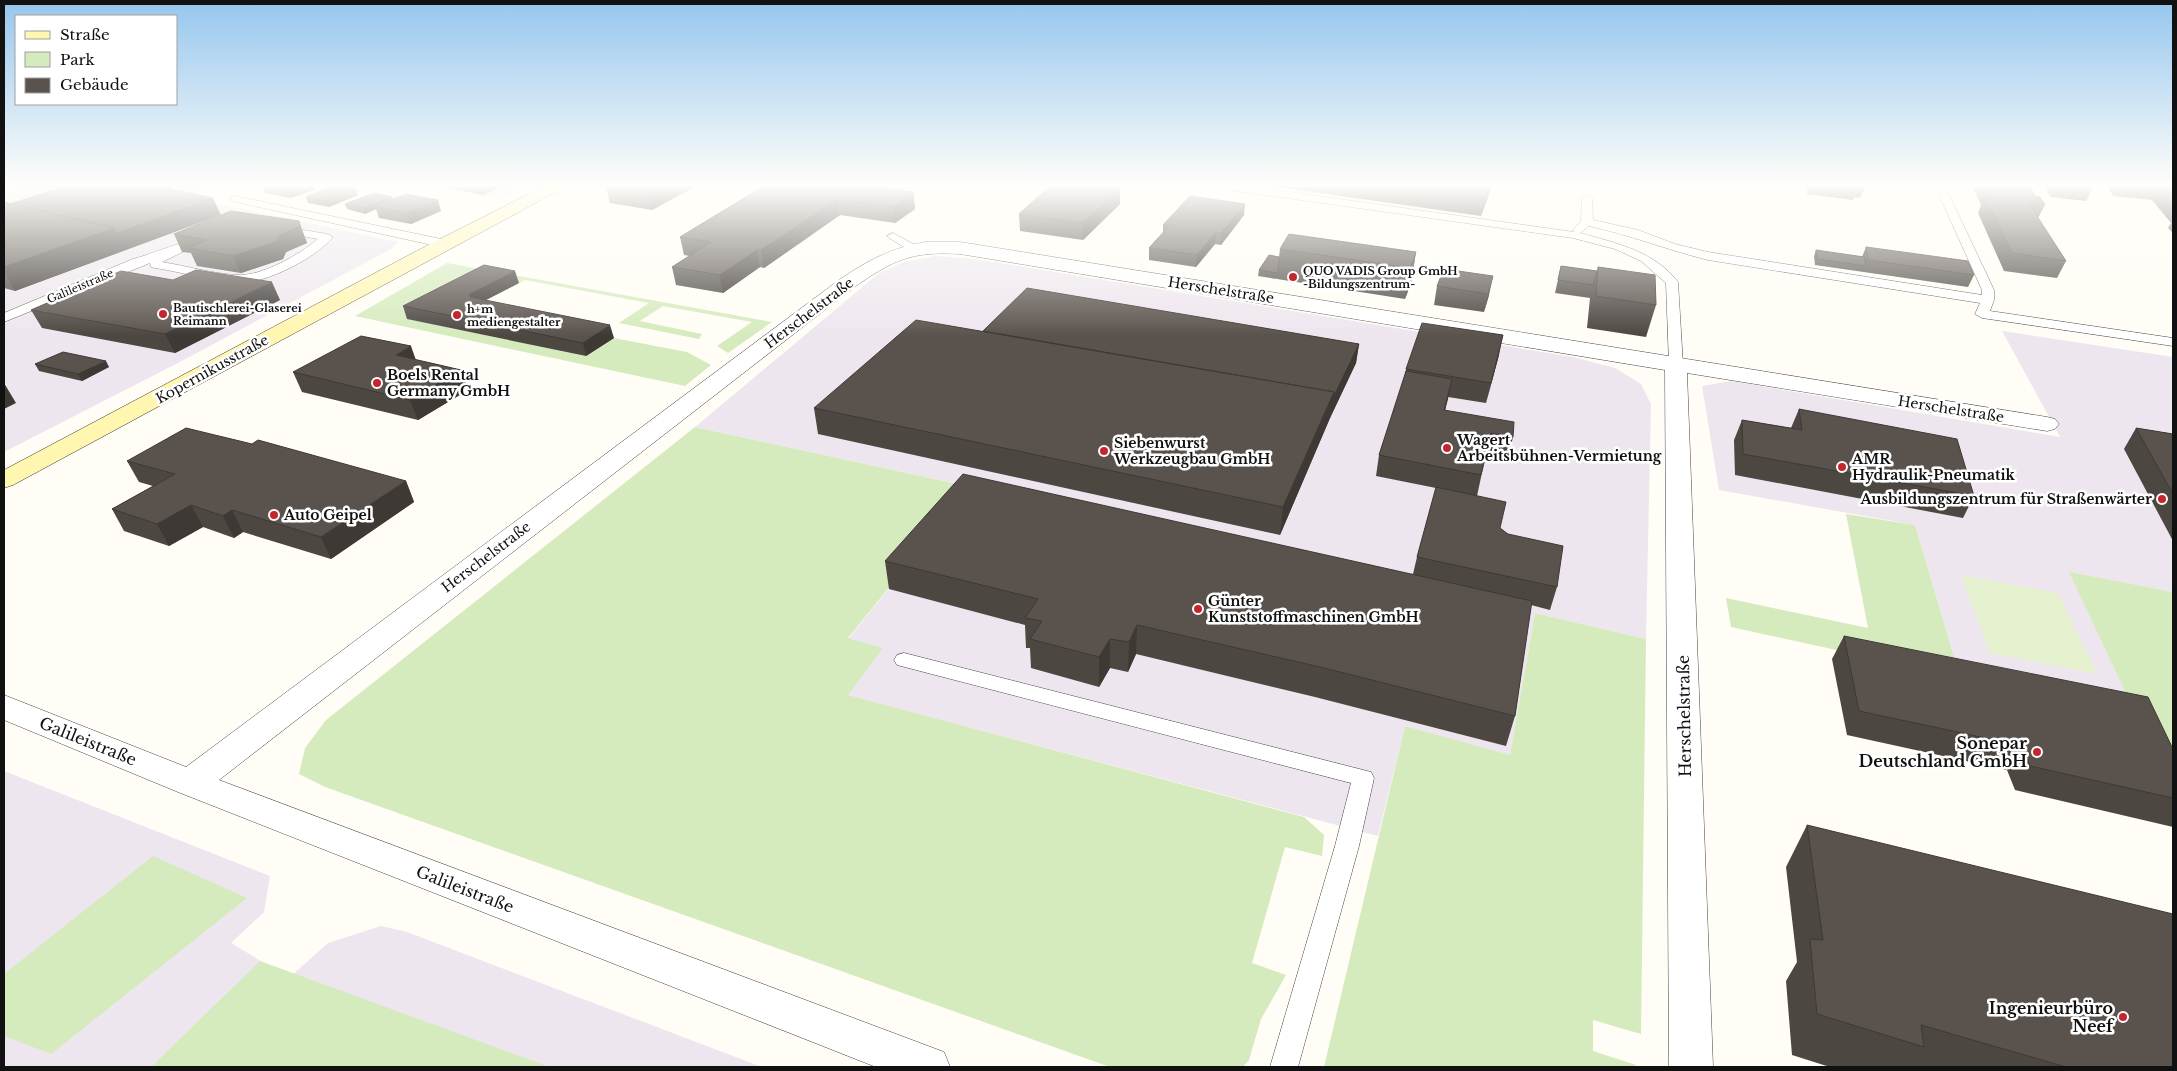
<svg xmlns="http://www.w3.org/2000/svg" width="2177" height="1071" viewBox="0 0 2177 1071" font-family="'Libre Baskerville',serif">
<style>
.industrial{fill:#eee6ef}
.green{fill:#d5ebbd}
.pitch{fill:#e6f2cf}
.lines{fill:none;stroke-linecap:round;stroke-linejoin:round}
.lane-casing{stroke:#444;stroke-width:1}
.street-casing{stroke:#444;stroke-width:1}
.secondary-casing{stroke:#333;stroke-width:1}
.lane{fill:#fff;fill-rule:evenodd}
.street{fill:#fff;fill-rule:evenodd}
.secondary{fill:#fff6b0;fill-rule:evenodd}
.wall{fill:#4d4742}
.shaded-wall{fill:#3f3936}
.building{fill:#5a524d;stroke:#3f3936}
.poi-dot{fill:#c4262e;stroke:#fff;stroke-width:2}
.labels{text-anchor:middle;stroke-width:5;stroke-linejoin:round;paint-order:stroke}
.far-poi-label{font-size:11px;font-weight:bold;fill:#111;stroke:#fff;text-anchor:start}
.far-street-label{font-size:11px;fill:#111;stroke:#fff}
.street-label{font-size:14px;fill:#111;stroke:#fff}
.poi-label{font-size:14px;font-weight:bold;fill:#111;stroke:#fff;text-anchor:start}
.near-street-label{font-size:16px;fill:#111;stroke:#fff}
.near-poi-label{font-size:16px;font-weight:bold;fill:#111;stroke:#fff;text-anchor:end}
</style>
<rect width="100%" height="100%" fill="#fffdf5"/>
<!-- industrial -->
<g class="industrial">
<polygon points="15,186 214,186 187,197 398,242 391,249 178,363 4,452 4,190"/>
<polygon points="438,186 528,186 500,199"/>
<polygon points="936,256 976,259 1573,357 1615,368 1641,384 1651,404 1646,639 1535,613 1510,756 1405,726 1378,836 847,695 882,648 848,639 971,487 695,427 878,274 904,262"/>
<polygon points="2002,331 2173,357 2173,592 2070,573 2136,715 1960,677 1915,525 1719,490 1702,386 1731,381 2060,437"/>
<polygon points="4,771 270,876 264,912 231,943 289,978 328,943 381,926 407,932 762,1067 4,1067"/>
</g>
<!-- green -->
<g class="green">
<polygon points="447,263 772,322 728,353 717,346 752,322 663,306 640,321 702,334 699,339 619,323 649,303 525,280 519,283 488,277 408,319 586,356 614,338 687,352 711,365 685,386 355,316"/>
<polygon points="695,427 971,487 848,638 883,648 848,695 1304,817 1324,835 1322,856 1285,847 1252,963 1286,975 1261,1019 1249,1060 1243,1067 1110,1067 325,787 299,774 305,748 326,720"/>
<polygon points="1846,514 1915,525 1960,677 1731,627 1726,598 1868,628"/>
<polygon points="2069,572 2173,592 2173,785 2136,715"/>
<polygon points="1535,613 1646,639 1641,1034 1593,1020 1593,1051 1636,1065 1636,1067 1324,1067 1405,726 1510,755"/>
<polygon points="153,856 247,898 51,1054 4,1036 4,974"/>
<polygon points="260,961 550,1067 151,1067"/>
</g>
<!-- pitch -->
<polygon class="pitch" points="1961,575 2058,593 2097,674 1990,653"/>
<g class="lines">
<defs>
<g id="lane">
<path d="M1217,186H1247L1574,232L1573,230L1581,221L1582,198L1587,195L1592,198L1593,220L1638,230L1675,244L1708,252L1982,295V290L1935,186H1945L1994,290V300L1990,311L2173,338V346L1982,318L1975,314L1980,303L1708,260C1668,250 1630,235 1589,226L1580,233C1616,243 1654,251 1678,282L1683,365L1676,369L1669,365L1666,283L1641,261L1615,249L1573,238L1222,189Z"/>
<polygon points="235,196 446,240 452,244 446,248 231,201 231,197"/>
<path d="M280,226L327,234L333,237C316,258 265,284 238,283C211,281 182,272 155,268L151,267L150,263L4,322V313L133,259C146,256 200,235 207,237L209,239L162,262C187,266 213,274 238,275C263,276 300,254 318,239L276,231V227Z"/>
<polygon points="893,233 917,246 919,248 917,250 909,250 889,238 887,236"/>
<polygon points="904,653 1371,772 1374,778 1359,846 1298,1067 1270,1067 1335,846 1351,783 897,665 894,660 897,655"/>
</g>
<path id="street" d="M926,242H960L2047,417L2055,419L2059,424L2055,429L2047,431L1687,373L1713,1067H1669L1665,370L960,254C911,251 893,260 853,288L219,780L944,1052L950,1067H876L178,792L4,720V695L186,767L839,280C867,261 892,247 926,242Z"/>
<polygon id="secondary" points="545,186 567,186 13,485 4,488 4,470 428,245"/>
</defs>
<!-- lane casing -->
<use href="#lane" class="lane-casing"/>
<!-- street casing -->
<use href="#street" class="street-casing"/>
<!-- secondary casing -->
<use href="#secondary" class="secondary-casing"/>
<!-- lane -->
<use href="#lane" class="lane"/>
<!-- street -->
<use href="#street" class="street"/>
<!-- secondary -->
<use href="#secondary" class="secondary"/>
</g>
<!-- wall -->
<g class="wall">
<polygon points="265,186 314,186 316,189 291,198 265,193 263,187"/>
<polygon points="438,186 503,186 483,195"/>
<polygon points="696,186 652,210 610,203 606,187"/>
<polygon points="764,186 887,186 884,188 913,192 915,209 895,223 840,215 764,268 760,267 723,293 676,285 672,267 690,256 684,255 680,237"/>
<polygon points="1271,186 1492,186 1481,216"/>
<polygon points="1807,186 1865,186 1865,187 1860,198 1855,197 1853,200 1807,194"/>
<polygon points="1976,186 2030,186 2035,196 2045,205 2038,218 2066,261 2057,278 2004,271 1978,213 1981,205 1974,190"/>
<polygon points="2044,186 2089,186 2092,190 2086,201 2051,197"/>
<polygon points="2107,186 2173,186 2173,233 2168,228 2171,223 2152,200 2113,196"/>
<polygon points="168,189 125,250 15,291 4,288 4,202 10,204"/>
<polygon points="358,195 329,207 308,203 306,197"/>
<polygon points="392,197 393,199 441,211 411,224 379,218 376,209 365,214 347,209 345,204"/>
<polygon points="1120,204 1083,240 1020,231 1019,214"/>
<polygon points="1244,215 1221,245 1215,244 1196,267 1149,260 1149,248 1163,233 1163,225"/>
<polygon points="174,234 305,238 307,243 286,252 283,259 241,273 197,266 191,253 182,252"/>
<polygon points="1866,247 1974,275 1968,287 1815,265 1814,256 1816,250 1862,257"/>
<polygon points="1280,249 1416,252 1411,283 1405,299 1277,279 1277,278 1276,279 1258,276 1259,270 1279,257"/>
<polygon points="1561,266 1597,271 1598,267 1656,305 1646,337 1587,328 1590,298 1555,293"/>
<polygon points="1444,269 1489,295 1484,312 1434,305 1437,286"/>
<polygon points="519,283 486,300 614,338 586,356 407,319 403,306"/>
<polygon points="280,300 175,353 42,328 31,310"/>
<polygon points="983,331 1359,344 1356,363 1330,418 1280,535 818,434 814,408"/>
<polygon points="1499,355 1486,403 1448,397 1445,410 1513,437 1508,458 1486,454 1477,496 1500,528 1557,587 1550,610 1531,605 1515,716 1506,746 1315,697 1136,654 1128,672 1110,668 1099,687 1031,668 1030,648 1026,648 1025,625 889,589 885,561 1413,574 1417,557 1436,488 1376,476 1379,455 1405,376 1406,369"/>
<polygon points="416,360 461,370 468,390 418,420 302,392 293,372"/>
<polygon points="35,364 109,367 82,381 39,371"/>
<polygon points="1799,409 1974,496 1963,518 1735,475 1734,440 1742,420 1791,428"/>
<polygon points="2136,428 2173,434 2173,541 2124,449"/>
<polygon points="127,461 406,481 414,502 331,559 243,532 234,538 203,527 169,546 124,531 112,509 153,486 139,482"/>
<polygon points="1844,636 2173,749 2173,827 2015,790 2007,770 1847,735 1832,659"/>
<polygon points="1807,825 2173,1067 1830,1067 1792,1055 1786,981 1797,962 1786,867"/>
</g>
<!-- shaded-wall -->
<g class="shaded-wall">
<polygon points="136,186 175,186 141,198"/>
<polygon points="306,186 314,186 316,189 291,198 289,193"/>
<polygon points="481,186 503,186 483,195"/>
<polygon points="662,186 696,186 652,210 648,194"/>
<polygon points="863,186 887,186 865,202"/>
<polygon points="1488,186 1492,186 1481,216 1485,195"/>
<polygon points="1120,188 1120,204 1083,240 1083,223"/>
<polygon points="356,189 358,195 329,207 326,201"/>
<polygon points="913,192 915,209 895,223 894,207"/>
<polygon points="392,197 394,203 375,206 376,209 365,214 363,208"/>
<polygon points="213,198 221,215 15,291 4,270 4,267 114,228"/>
<polygon points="838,199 840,215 764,268 761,250"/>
<polygon points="438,200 441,211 411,224 407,213"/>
<polygon points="1245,204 1244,215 1221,245 1221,233"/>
<polygon points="299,221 307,243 286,252 283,259 241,273 233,256 279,235"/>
<polygon points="1216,232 1215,244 1196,267 1197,255"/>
<polygon points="757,250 760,267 723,293 720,275"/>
<polygon points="1416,252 1411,283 1405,299 1410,268"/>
<polygon points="515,271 519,283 474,306 470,294"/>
<polygon points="1493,276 1489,295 1484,312 1488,294"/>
<polygon points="272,282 280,300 175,353 165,334"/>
<polygon points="610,325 614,338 586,356 583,343"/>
<polygon points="1503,335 1499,355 1486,403"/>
<polygon points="1359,344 1356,363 1330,418 1280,535 1283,507 1334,392"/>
<polygon points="411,346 418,366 396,355"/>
<polygon points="106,361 109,367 82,381 78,374"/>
<polygon points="461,370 468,390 418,420 410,400"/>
<polygon points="1452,379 1448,399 1440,430 1444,410"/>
<polygon points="4,383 16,403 4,409"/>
<polygon points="406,481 414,502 331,559 321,537"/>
<polygon points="191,505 203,527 169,546 157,524"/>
<polygon points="232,510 243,532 234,538 223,516"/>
<polygon points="1137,625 1136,654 1128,672 1129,642"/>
<polygon points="1110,639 1110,668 1099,687 1099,657"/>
</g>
<!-- building -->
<g class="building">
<polygon points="66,186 156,186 213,198 117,233 114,228 10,204"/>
<polygon points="265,186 306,186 289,193 263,187"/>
<polygon points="333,186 340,186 356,189 326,201 306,197"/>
<polygon points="608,186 662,186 648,194 606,187"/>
<polygon points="764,186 870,186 913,192 894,207 838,199 761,250 757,250 720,275 672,267 711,242 680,237"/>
<polygon points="1050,186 1107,186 1120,188 1083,223 1019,214"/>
<polygon points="1422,186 1488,186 1485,195"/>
<polygon points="1837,186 1857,186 1858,189"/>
<polygon points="1987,186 2030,186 2035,196 2040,197 2045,205 2028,202 2066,261 2012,253 1985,197 1990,198 1989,190"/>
<polygon points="2058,186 2089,186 2092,190"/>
<polygon points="2135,186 2173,186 2173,207 2158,189"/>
<polygon points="374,193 392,197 363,208 345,204"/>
<polygon points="406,194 438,200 407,213 375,206"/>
<polygon points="1190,196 1245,204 1221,233 1216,232 1197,255 1149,248 1169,226 1163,225"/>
<polygon points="4,202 114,228 4,267"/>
<polygon points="231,211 299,221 300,226 279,235 276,242 233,256 189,248 207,240 174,234"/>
<polygon points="1289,234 1416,252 1410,268 1280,249"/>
<polygon points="1866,247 1968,261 1974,275 1868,260"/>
<polygon points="1816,250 1864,257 1866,266 1817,259"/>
<polygon points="1269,255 1279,257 1278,272 1277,273 1259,270"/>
<polygon points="484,265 515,271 470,294 470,297 610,325 583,343 403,306"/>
<polygon points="1561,266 1597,271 1593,285 1558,280"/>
<polygon points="1598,267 1655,275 1656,305 1596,296"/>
<polygon points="1444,269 1493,276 1488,294 1437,286"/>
<polygon points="196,270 272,282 165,334 31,310 121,271 173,280"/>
<polygon points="1027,288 1359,344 1333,398 1334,392 983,331"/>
<polygon points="916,320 1334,392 1283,507 814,408"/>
<polygon points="1422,323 1503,335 1491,383 1406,369"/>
<polygon points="361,336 411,346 396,355 461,370 410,400 293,372"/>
<polygon points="63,352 106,361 78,374 35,364"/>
<polygon points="1406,371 1452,379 1444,410 1514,422 1513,437 1491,433 1481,475 1379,455"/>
<polygon points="1799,409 1957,439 1974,496 1743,454 1742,420 1802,430"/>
<polygon points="186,428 252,444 258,440 406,481 321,537 232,510 223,516 191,505 157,524 112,509 175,474 127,461"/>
<polygon points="2136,428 2173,434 2173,494"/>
<polygon points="963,474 1532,601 1515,716 1320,667 1137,625 1129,642 1110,639 1099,657 1030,639 1042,621 1025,618 1038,599 885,561"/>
<polygon points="1436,487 1506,502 1500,528 1508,534 1563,546 1557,587 1417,557"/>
<polygon points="1844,636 2148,697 2173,749 2173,798 2030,766 2023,746 1859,711"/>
<polygon points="1807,825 2173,914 2173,1067 2066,1067 1921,1025 1924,1047 1817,1014 1810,939 1823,940"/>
</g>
<!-- sky -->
<linearGradient id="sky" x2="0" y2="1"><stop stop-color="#95c6ee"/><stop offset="0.55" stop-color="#fffefa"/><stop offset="1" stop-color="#fffefa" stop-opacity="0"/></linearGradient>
<rect width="2177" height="336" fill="url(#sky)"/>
<!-- markers -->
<g class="poi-dot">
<circle cx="1293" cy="277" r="5"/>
<circle cx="163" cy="314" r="5"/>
<circle cx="457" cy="315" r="5"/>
<circle cx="377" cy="383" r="5"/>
<circle cx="1447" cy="448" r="5"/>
<circle cx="1104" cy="451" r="5"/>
<circle cx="1842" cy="467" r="5"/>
<circle cx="2162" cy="499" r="5"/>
<circle cx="274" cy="515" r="5"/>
<circle cx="1198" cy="609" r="5"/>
<circle cx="2037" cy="752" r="5"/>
<circle cx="2123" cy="1017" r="5"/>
</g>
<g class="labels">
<!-- far-poi labels -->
<g class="far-poi-label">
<text x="1303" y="275">QUO VADIS Group GmbH<tspan x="1303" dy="13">-Bildungszentrum-</tspan></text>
<text x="173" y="312">Bautischlerei-Glaserei<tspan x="173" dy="13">Reimann</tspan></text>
<text x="467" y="313">h+m<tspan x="467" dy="13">mediengestalter</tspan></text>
</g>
<!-- far-street labels -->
<g class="far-street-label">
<text transform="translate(80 286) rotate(-23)" y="4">Galileistraße</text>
</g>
<!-- street labels -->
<g class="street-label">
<text transform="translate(1221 290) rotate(9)" y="5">Herschelstraße</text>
<text transform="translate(809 313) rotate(-37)" y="5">Herschelstraße</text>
<text transform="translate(212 369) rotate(-29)" y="5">Kopernikusstraße</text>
<text transform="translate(1951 409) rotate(9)" y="5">Herschelstraße</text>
<text transform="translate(486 557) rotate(-37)" y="5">Herschelstraße</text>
</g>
<!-- poi labels -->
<g class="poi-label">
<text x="387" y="380">Boels Rental<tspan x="387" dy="16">Germany GmbH</tspan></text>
<text x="1457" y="445">Wagert<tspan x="1457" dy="16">Arbeitsbühnen-Vermietung</tspan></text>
<text x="1114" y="448">Siebenwurst<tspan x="1114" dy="16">Werkzeugbau GmbH</tspan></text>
<text x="1852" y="464">AMR<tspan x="1852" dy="16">Hydraulik-Pneumatik</tspan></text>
<text x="2152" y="504" text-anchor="end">Ausbildungszentrum für Straßenwärter</text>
<text x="284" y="520">Auto Geipel</text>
<text x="1208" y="606">Günter<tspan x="1208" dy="16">Kunststoffmaschinen GmbH</tspan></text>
</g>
<!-- near-street labels -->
<g class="near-street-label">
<text transform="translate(1684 716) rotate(-91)" y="6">Herschelstraße</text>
<text transform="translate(88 741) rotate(22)" y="6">Galileistraße</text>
<text transform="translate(465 889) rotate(21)" y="6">Galileistraße</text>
</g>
<!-- near-poi labels -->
<g class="near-poi-label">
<text x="2027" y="749">Sonepar<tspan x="2027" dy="18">Deutschland GmbH</tspan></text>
<text x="2113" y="1014">Ingenieurbüro<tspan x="2113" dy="18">Neef</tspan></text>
</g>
</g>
<!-- border -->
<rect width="2177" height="1071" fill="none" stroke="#111111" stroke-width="10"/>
<!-- legend -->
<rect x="15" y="15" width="162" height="90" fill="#ffffff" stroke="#a0a0a0"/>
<rect x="25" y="31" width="25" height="8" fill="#fff6b0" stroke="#a0a0a0"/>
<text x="60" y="40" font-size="15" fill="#111111">Straße</text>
<rect x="25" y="52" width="25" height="15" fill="#d5ebbd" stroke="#a0a0a0"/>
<text x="60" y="65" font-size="15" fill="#111111">Park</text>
<rect x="25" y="78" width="25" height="15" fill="#5a524d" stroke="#a0a0a0"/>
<text x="60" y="90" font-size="15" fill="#111111">Gebäude</text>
</svg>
